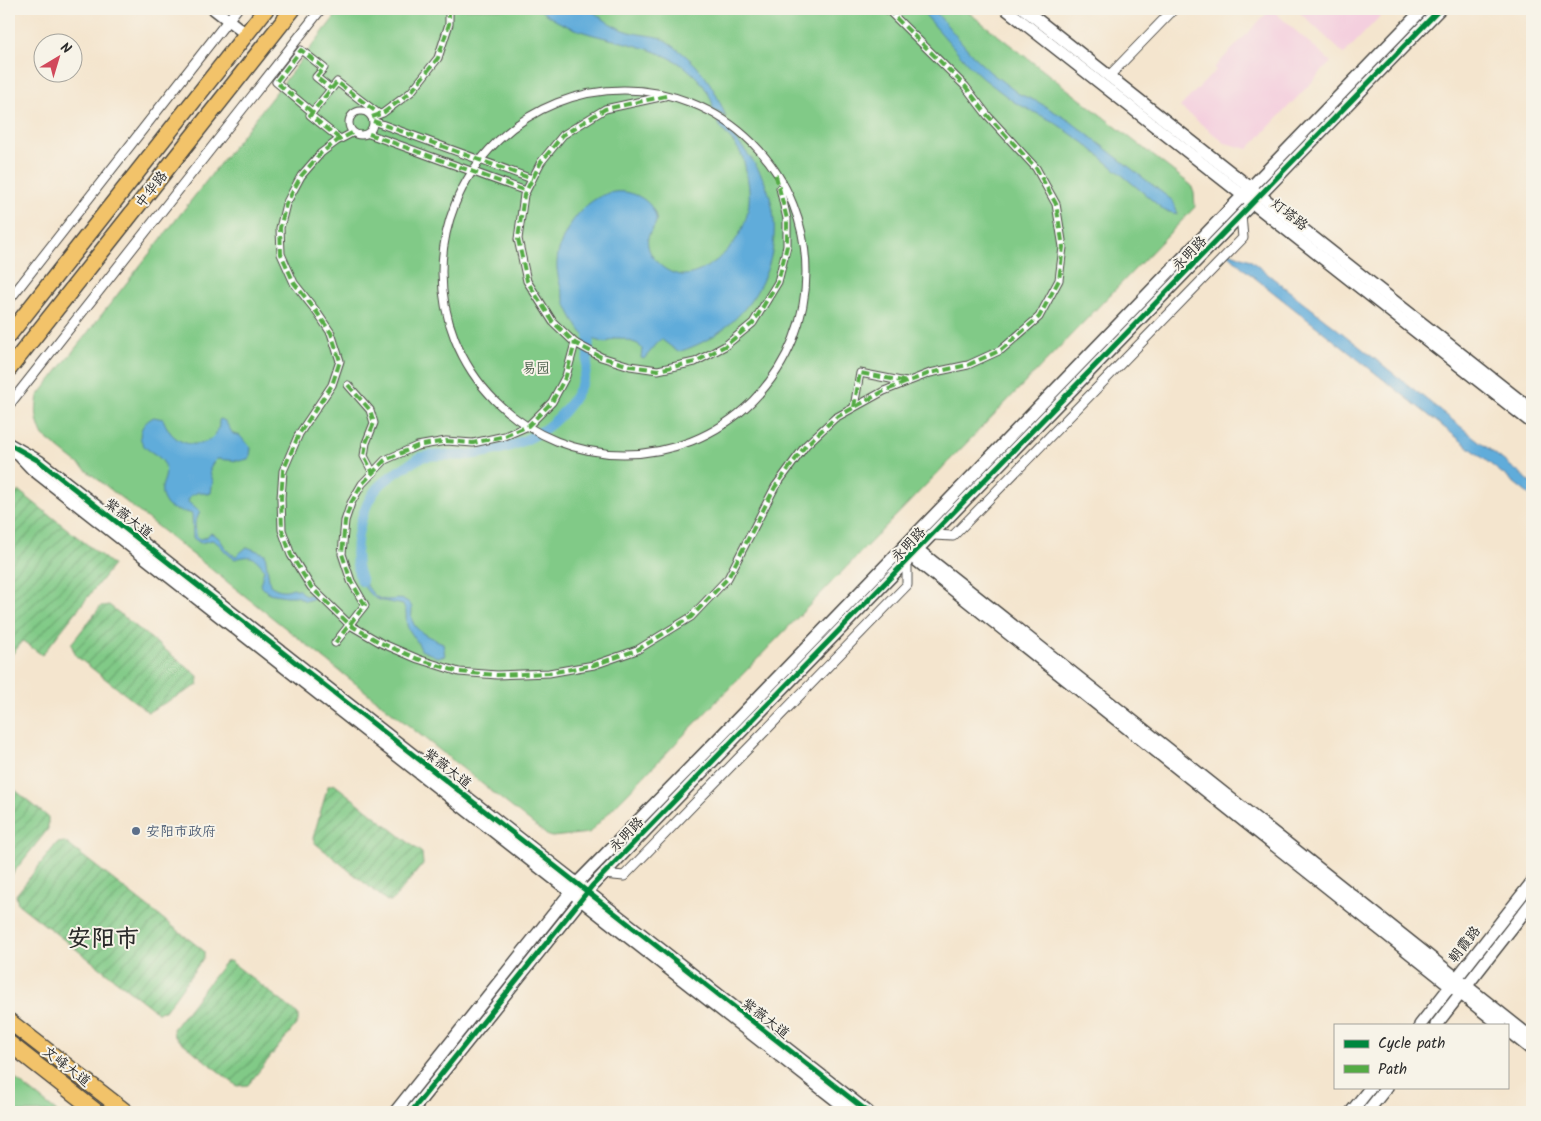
<svg xmlns="http://www.w3.org/2000/svg" width="1541" height="1121" viewBox="0 0 1541 1121" font-family="Kalam,'LXGW WenKai TC',sans-serif">
<style>
.built{fill:#f4cfde}
.park{fill:#81ca87;stroke:#567a59}
.garden{fill:url(#garden-furrows);stroke:#567a59}
.water{fill:#61acda;stroke:#466c82}
.lines{fill:none;stroke-linecap:round;stroke-linejoin:round}
.canal{stroke:#61acda;stroke-width:10}
.pedestrian-casing{stroke:#494743;stroke-width:9}
.minor-casing{stroke:#494743;stroke-width:11}
.tertiary-casing{stroke:#494743;stroke-width:14}
.primary-casing{stroke:#494743;stroke-width:18}
.trunk-casing{stroke:#494743;stroke-width:18}
.pedestrian{stroke:#fff;stroke-width:7}
.minor{stroke:#fff;stroke-width:9}
.tertiary{stroke:#fff;stroke-width:11}
.primary{stroke:#f2c36a;stroke-width:15}
.trunk{stroke:#f2c36a;stroke-width:15}
.quiet{stroke:#54ab44;stroke-width:4;stroke-dasharray:8 4;stroke-linecap:butt}
.cycleway-casing{stroke:#f7f3e8;stroke-width:8}
.cycleway{stroke:#00873e;stroke-width:5}
.service-dot{fill:#5c6f8a;stroke:#f7f3e8;stroke-width:2}
.labels{text-anchor:middle;stroke-width:4;stroke-linejoin:round;paint-order:stroke}
.street-label{font-size:14px;fill:#2b2b2b;stroke:#f7f3e8}
.park-label{font-size:14px;fill:#455b47;stroke:#f7f3e8}
.service-label{font-size:14px;fill:#4e5e75;stroke:#f7f3e8;text-anchor:start}
.town-label{font-size:24px;font-weight:bold;fill:#2b2b2b;stroke:#f7f3e8}
</style>
<defs>
<pattern id="garden-furrows" width="10" height="10" patternUnits="userSpaceOnUse" patternTransform="scale(1.25)"><rect width="10" height="10" fill="#81ca87"/><path d="M-1 1l2-2M0 10L10 0M9 11l2-2" fill="none" stroke="#6aa46f"/></pattern>
</defs>
<rect width="100%" height="100%" fill="#f7f3e8"/>
<filter id="ink" filterUnits="userSpaceOnUse"><feTurbulence type="fractalNoise" baseFrequency=".02" numOctaves="2"/><feDisplacementMap in="SourceGraphic" scale="10" xChannelSelector="R" yChannelSelector="G"/><feConvolveMatrix kernelMatrix="1 2 1 2 8 2 1 2 1" color-interpolation-filters="sRGB"/></filter>
<filter id="wash" filterUnits="userSpaceOnUse"><feTurbulence type="fractalNoise" baseFrequency=".0096" numOctaves="4" result="noise"/><feDisplacementMap in="SourceGraphic" scale="20" xChannelSelector="R" yChannelSelector="G"/><feGaussianBlur stdDeviation="1.12" result="paint"/><feColorMatrix in="noise" values="0 0 0 0 0 0 0 0 0 0 0 0 0 0 0 0 0 1.4 0 .05"/><feComposite in="paint" operator="in"/></filter>
<g filter="url(#wash)">
<rect width="100%" height="100%" fill="#f4e5ce"/>
<!-- built -->
<g class="built">
<polygon points="1271,9 1331,62 1248,149 1225,143 1180,107 1216,70 1214,68"/>
<polygon points="1296,9 1387,9 1344,54"/>
</g>
<!-- park -->
<g class="park">
<path d="M341,9H964L1191,185L1194,193L1195,207L589,833L552,837L548,836L43,436C36,422 35,411 38,396Z"/>
<polygon points="9,1074 57,1112 9,1112"/>
</g>
<!-- garden -->
<g class="garden">
<polygon points="19,491 113,565 42,655 23,641 9,658 9,499"/>
<polygon points="109,605 198,676 198,685 148,712 76,656 71,644 101,606"/>
<polygon points="334,784 422,853 423,864 392,901 387,901 315,843 313,838 328,786"/>
<polygon points="9,785 48,817 48,829 9,878"/>
<polygon points="65,842 204,951 204,957 165,1011 157,1012 18,904 16,895 57,843"/>
<polygon points="230,961 298,1014 298,1022 248,1085 237,1086 174,1036 173,1029 225,962"/>
</g>
<!-- water -->
<g class="water">
<path d="M539,9H590C602,19 615,28 630,32C640,35 651,35 661,38C667,41 672,45 677,49C702,67 715,88 726,117L713,109C713,100 708,93 703,85C664,33 586,49 539,9Z"/>
<polygon points="920,9 933,9 976,59 990,72 1019,94 1038,102 1070,121 1173,201 1178,214 1165,211 1084,143 1054,122 1014,102 984,79 969,65"/>
<path d="M717,120C720,122 725,123 727,126C727,126 730,131 730,132C733,138 738,142 742,147C807,220 768,325 678,352L661,339L644,359L641,358L642,349L638,344L621,338H616L605,343C599,341 589,339 584,335C578,330 568,310 565,302C562,291 558,280 557,269C555,240 579,203 606,194C624,187 651,196 656,217C658,225 650,230 648,237C644,255 666,275 683,275C696,275 707,267 717,260C745,237 755,207 746,172C745,166 744,159 741,154C735,141 722,133 717,120Z"/>
<polygon points="1224,250 1250,260 1532,483 1532,497 1245,270"/>
<path d="M154,417L163,419C166,426 170,434 176,438C188,448 211,446 217,431C219,428 219,423 219,420L221,419L225,421L233,434L239,435L251,448L250,456L248,459L239,461L217,459C209,466 208,471 213,480L211,493L207,494L199,492L190,496L188,502L200,512L195,523L196,537L201,539L207,537L210,533C224,536 222,552 236,556L247,547L265,554L270,585C277,590 284,592 293,588L299,590L305,596L312,594L315,597L312,599L305,601L297,596H286L268,593L260,585L264,569C254,555 250,555 235,559C223,553 223,545 212,540L200,543L193,538L192,514C185,511 172,511 167,505C154,487 169,482 165,467C163,457 153,454 146,448C135,437 141,423 154,417Z"/>
<path d="M362,581C369,585 371,596 381,599C389,602 401,596 408,602C415,607 410,614 412,620C416,633 432,638 443,643L445,656L437,657L421,650C419,642 407,629 407,625C405,617 408,612 403,605C385,600 374,604 363,585H359L358,582Z"/>
</g>
<g class="lines">
<!-- canal -->
<path class="canal" d="M362,581C349,556 360,508 378,487C387,478 398,471 408,465C413,462 417,459 422,457C437,453 452,457 467,455C520,449 563,430 584,378C589,365 588,350 589,337"/>
</g>
</g>
<g filter="url(#ink)">
<g class="lines">
<defs>
<g id="pedestrian">
<circle cx="624" cy="272" r="182"/>
<polyline points="665,96 605,109 563,135 541,162 524,195 518,239 527,281 553,322 575,343 601,357 630,366 658,370 695,362 725,346 753,323 778,282 787,246 787,219 780,188"/>
<circle cx="361" cy="123" r="12"/>
<polyline points="312,112 276,82 301,50 324,68 316,77 331,89"/>
<polyline points="372,117 383,113 411,92 438,58 449,24 449,9"/>
<polyline points="373,121 532,179"/>
<polyline points="352,133 337,141 321,153 301,176 286,204 280,228 281,254 294,283 316,311 331,333 340,361 332,385 299,434 283,471 281,498 282,530 291,555 311,587 350,625 381,643 418,659 459,672 497,675 549,673 594,665 637,650 691,617 728,578 775,487 806,445 835,418 884,391 930,373 968,365 1001,350 1039,317 1059,280 1063,247 1056,204 1036,168 988,116 965,86 887,9"/>
<polyline points="369,134 526,191"/>
<polyline points="340,139 310,115 337,82 379,114"/>
<polyline points="348,385 370,410 374,423 366,443 364,456 373,473"/>
<polyline points="854,407 860,373 906,382"/>
<polyline points="335,643 365,605 351,581 342,554 345,521 351,503 362,484 385,460 417,446 446,441 473,443 505,436 528,426 552,402 566,376 575,343"/>
</g>
<g id="minor">
<polyline points="1109,76 1174,9"/>
<polyline points="9,300 237,9"/>
<polyline points="9,405 321,9"/>
<polyline points="933,535 953,536 1243,238 1241,215"/>
<polyline points="603,874 624,876 907,585 907,562"/>
</g>
<g id="tertiary">
<polyline points="214,9 246,34"/>
<polyline points="1006,9 1532,423"/>
<polyline points="1024,9 1532,410"/>
<polyline points="9,444 39,461 868,1112"/>
<polyline points="17,453 32,469 851,1112"/>
<polyline points="918,550 1532,1038"/>
<polyline points="912,557 1500,1025"/>
<polyline points="1420,1025 1532,882"/>
<polyline points="1436,1025 1532,902"/>
<polyline points="1507,1030 1532,1050"/>
<polyline points="395,1112 582,878 719,738 1423,9"/>
<polyline points="411,1112 592,886 1440,9"/>
<polyline points="1351,1112 1371,1087"/>
<polyline points="1367,1112 1387,1087"/>
</g>
<g id="primary">
<polyline points="9,1021 126,1112"/>
<polyline points="9,1043 97,1112"/>
</g>
<g id="trunk">
<polyline points="9,335 266,9"/>
<polyline points="9,369 293,9"/>
</g>
</defs>
<!-- pedestrian casing -->
<use href="#pedestrian" class="pedestrian-casing"/>
<!-- minor casing -->
<use href="#minor" class="minor-casing"/>
<!-- tertiary casing -->
<use href="#tertiary" class="tertiary-casing"/>
<!-- primary casing -->
<use href="#primary" class="primary-casing"/>
<!-- trunk casing -->
<use href="#trunk" class="trunk-casing"/>
<!-- pedestrian -->
<use href="#pedestrian" class="pedestrian"/>
<!-- minor -->
<use href="#minor" class="minor"/>
<!-- tertiary -->
<use href="#tertiary" class="tertiary"/>
<!-- primary -->
<use href="#primary" class="primary"/>
<!-- trunk -->
<use href="#trunk" class="trunk"/>
<!-- quiet -->
<g class="quiet">
<polyline points="666,96 605,109 563,135 541,162 524,195 518,239 527,281 553,322 575,343 601,357 630,366 658,370 695,362 725,346 753,323 778,282 787,246 787,219 775,172"/>
<polyline points="312,112 276,82 301,50 324,68 316,77 331,89"/>
<polyline points="372,117 383,113 411,92 438,58 449,24 449,9"/>
<polyline points="373,121 532,179"/>
<polyline points="352,133 337,141 321,153 301,176 286,204 280,228 281,254 294,283 316,311 331,333 340,361 332,385 299,434 283,471 281,498 282,530 291,555 311,587 350,625 381,643 418,659 459,672 497,675 549,673 594,665 637,650 691,617 728,578 775,487 806,445 835,418 884,391 930,373 968,365 1001,350 1039,317 1059,280 1063,247 1056,204 1036,168 988,116 965,86 887,9"/>
<polyline points="369,134 526,191"/>
<polyline points="340,139 310,115 337,82 379,114"/>
<polyline points="348,385 370,410 374,423 366,443 364,456 373,473"/>
<polyline points="854,407 860,373 907,382"/>
<polyline points="335,643 365,605 351,581 342,554 345,521 351,503 362,484 385,460 417,446 446,441 473,443 505,436 528,426 552,402 566,376 575,343"/>
</g>
<defs>
<g id="cycleway">
<polyline points="9,444 39,461 868,1112"/>
<polyline points="411,1112 592,886 1440,9"/>
</g>
</defs>
<!-- cycleway casing -->
<use href="#cycleway" class="cycleway-casing"/>
<!-- cycleway -->
<use href="#cycleway" class="cycleway"/>
</g>
</g>
<!-- markers -->
<circle class="service-dot" cx="136" cy="831" r="5"/>
<g class="labels">
<!-- street labels -->
<g class="street-label">
<text transform="translate(151 189) rotate(-52)" y="5">中华路</text>
<text transform="translate(1290 214) rotate(38)" y="5">灯塔路</text>
<text transform="translate(1189 253) rotate(-46)" y="5">永明路</text>
<text transform="translate(129 518) rotate(38)" y="5">紫薇大道</text>
<text transform="translate(908 544) rotate(-46)" y="5">永明路</text>
<text transform="translate(448 768) rotate(38)" y="5">紫薇大道</text>
<text transform="translate(626 834) rotate(-46)" y="5">永明路</text>
<text transform="translate(1464 944) rotate(-52)" y="5">朝霞路</text>
<text transform="translate(766 1018) rotate(38)" y="5">紫薇大道</text>
<text transform="translate(67 1066) rotate(38)" y="5">文峰大道</text>
</g>
<!-- park labels -->
<g class="park-label">
<text x="536" y="373">易园</text>
</g>
<!-- service labels -->
<g class="service-label">
<text x="146" y="836">安阳市政府</text>
</g>
<!-- town labels -->
<g class="town-label">
<text x="103" y="946">安阳市</text>
</g>
</g>
<!-- margin -->
<rect width="1541" height="1121" fill="none" stroke="#f7f3e8" stroke-width="30"/>
<!-- legend -->
<rect x="1334" y="1024" width="175" height="65" fill="#f7f3e8" stroke="#a5a39c"/>
<rect x="1344" y="1040" width="25" height="8" fill="#00873e" stroke="#a5a39c"/>
<text x="1378" y="1048" font-size="15" fill="#2b2b2b">Cycle path</text>
<rect x="1344" y="1065" width="25" height="8" fill="#54ab44" stroke="#a5a39c"/>
<text x="1378" y="1074" font-size="15" fill="#2b2b2b">Path</text>
<!-- north arrow -->
<g transform="translate(58 58) rotate(38)"><circle r="24" fill="#f7f3e8" stroke="#a5a39c"/>
<path d="M0-4L9 19L0 12L-9 19Z" fill="#d1495b"/>
<text y="-8" font-size="14" font-weight="bold" text-anchor="middle" fill="#2b2b2b">N</text>
</g>
</svg>
